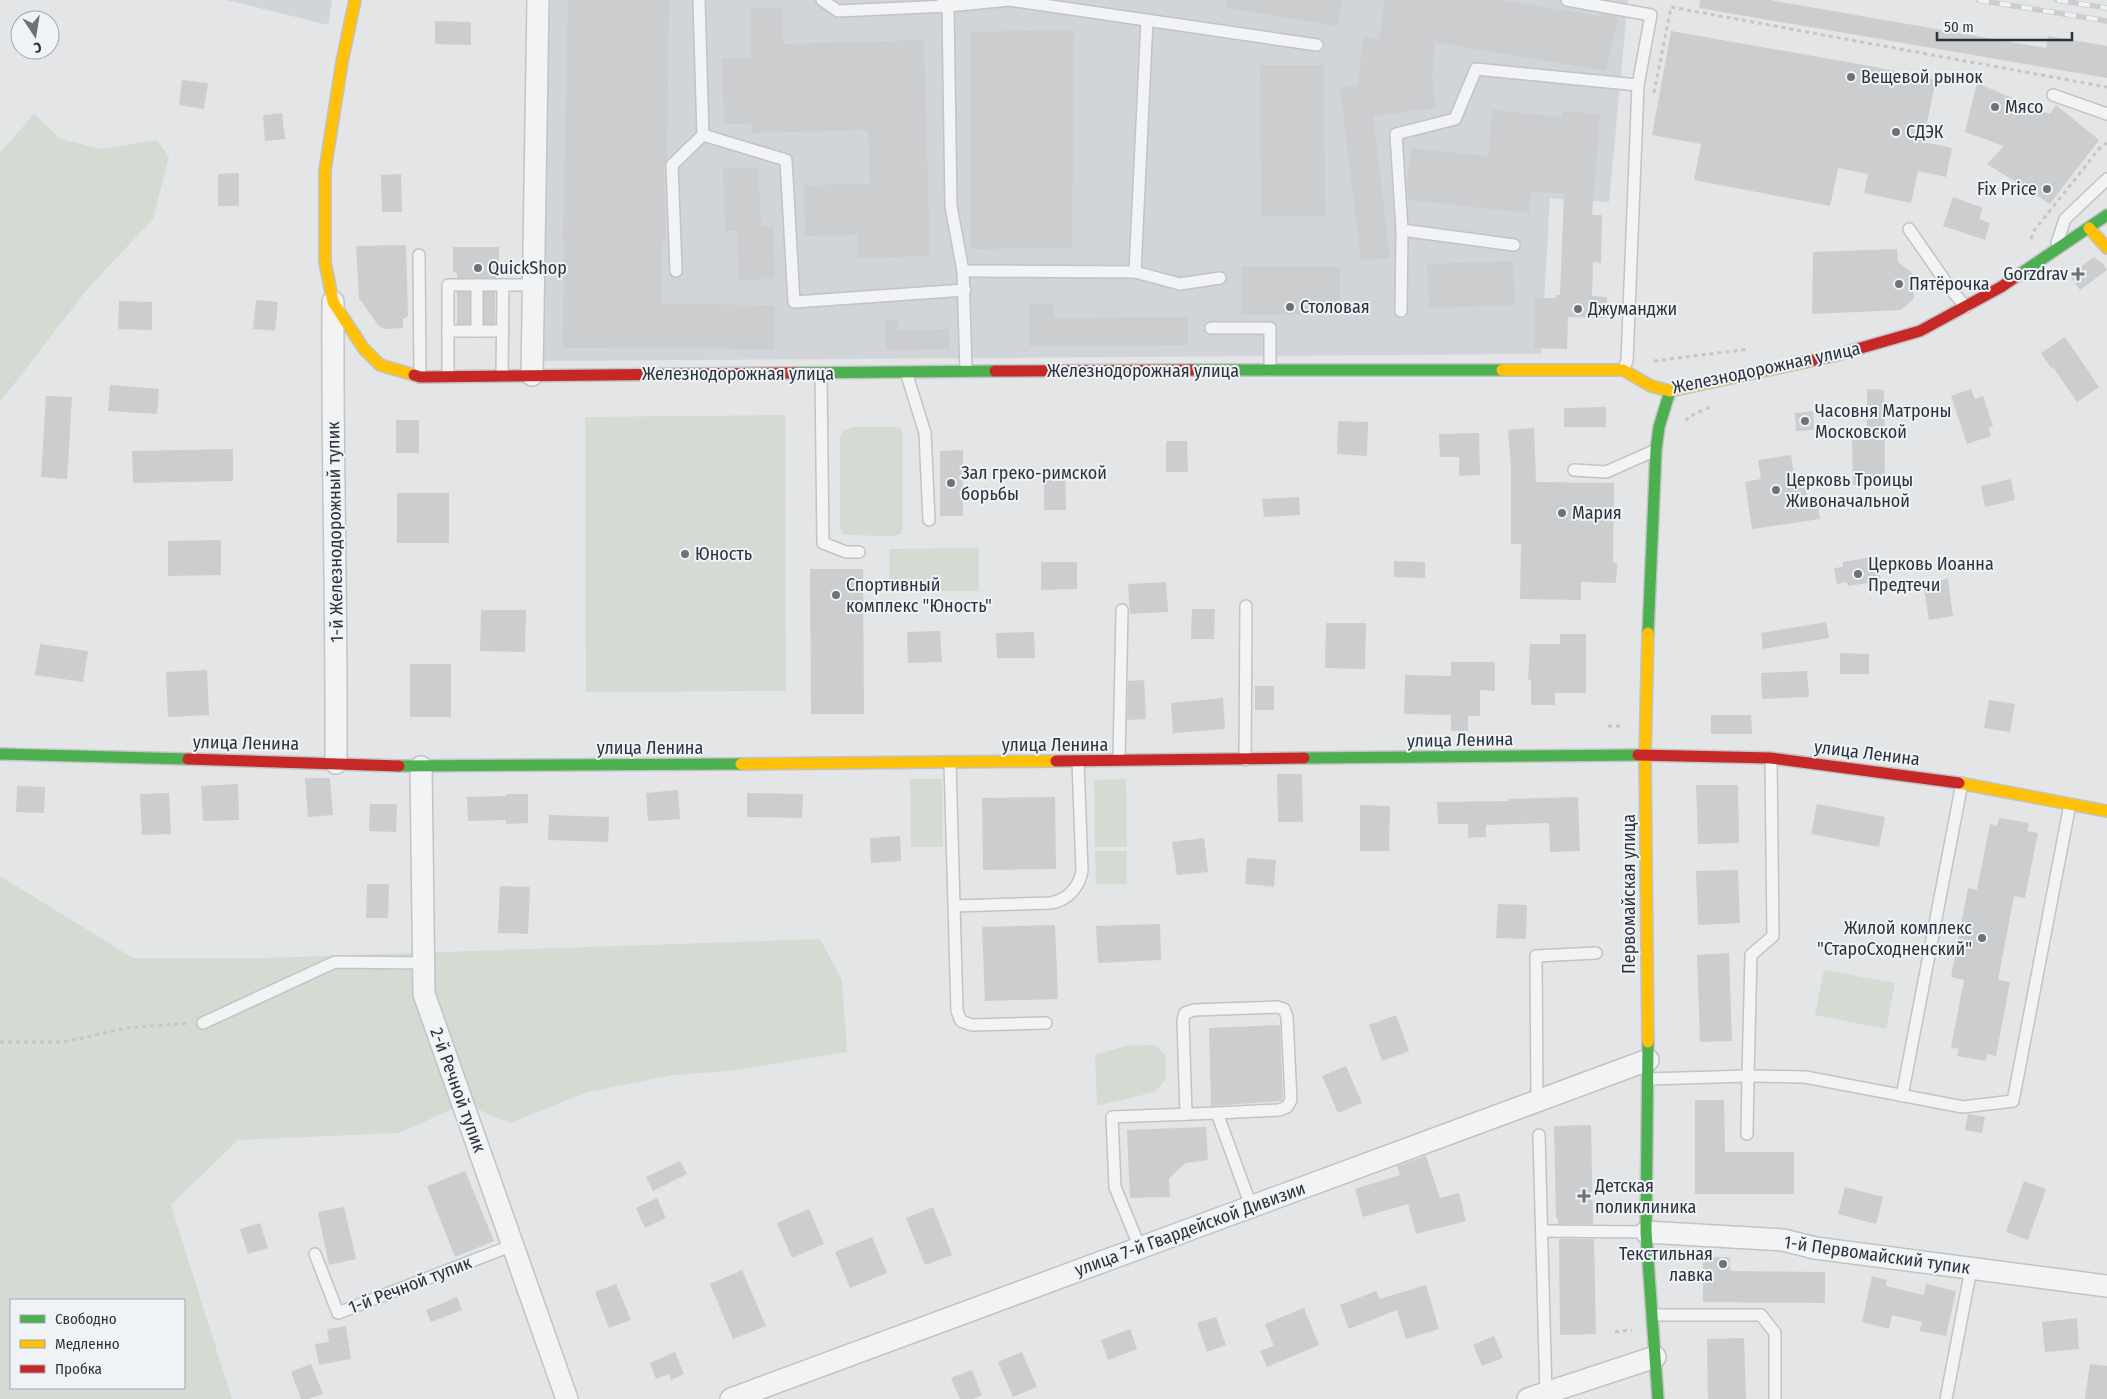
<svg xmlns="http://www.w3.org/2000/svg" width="2107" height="1399" viewBox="0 0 2107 1399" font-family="'Fira Sans Condensed',sans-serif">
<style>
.built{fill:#d1d5da}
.green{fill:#d4dbd3;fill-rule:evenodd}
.building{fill:#cbcdcf}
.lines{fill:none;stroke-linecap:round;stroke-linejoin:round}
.lane-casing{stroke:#c1c3c5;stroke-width:14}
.street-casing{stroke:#c1c3c5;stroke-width:24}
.fast-casing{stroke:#c1c3c5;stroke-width:14}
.slow-casing{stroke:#c1c3c5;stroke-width:14}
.jam-casing{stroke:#c1c3c5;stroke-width:14}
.path{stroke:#c4c6c8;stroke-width:3;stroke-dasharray:4 4;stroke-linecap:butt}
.lane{stroke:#f1f3f4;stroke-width:11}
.street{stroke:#f1f3f4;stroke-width:21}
.fast{stroke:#4caf50;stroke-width:11}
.slow{stroke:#ffc107;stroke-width:11}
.jam{stroke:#c62828;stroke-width:11}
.rail-casing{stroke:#cbcdce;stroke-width:5.5}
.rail{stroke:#f0f3f6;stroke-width:4;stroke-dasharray:11;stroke-linecap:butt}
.poi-dot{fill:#6b727a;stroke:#f0f3f6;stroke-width:2}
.labels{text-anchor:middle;stroke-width:4;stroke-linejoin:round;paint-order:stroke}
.poi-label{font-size:18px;fill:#2a343f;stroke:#f0f3f6;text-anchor:start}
.street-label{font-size:18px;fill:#2a343f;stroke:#f0f3f6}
</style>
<rect width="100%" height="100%" fill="#e3e5e7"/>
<!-- built -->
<g class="built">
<polygon points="226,0 332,0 328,25"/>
<polygon points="549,0 1628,0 1609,202 1550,198 1541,354 540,361"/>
</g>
<!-- green -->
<g class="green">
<polygon points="34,114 61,139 101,149 157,140 169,157 153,219 89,287 0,402 0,153"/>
<polygon points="785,415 786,691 586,692 585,417"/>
<polygon points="852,427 893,427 901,429 903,436 903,527 901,534 893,536 843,535 840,527 840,438 843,431"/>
<polygon points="979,548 979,591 889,591 889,549"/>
<polygon points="910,779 942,779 943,847 911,847"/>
<polygon points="1126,779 1127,847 1095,847 1094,780"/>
<polygon points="1095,851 1127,851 1127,884 1096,884"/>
<path d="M0,876L133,958H266L820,939L842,980L847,1052L729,1071L674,1075L587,1092L510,1123L465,1104L398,1133L238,1140L171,1205L232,1399H0ZM11,1300H184V1388H11Z"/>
<polygon points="1824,970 1895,983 1886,1029 1815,1015"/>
<polygon points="1155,1045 1165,1055 1166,1079 1155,1092 1097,1106 1095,1055 1125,1046"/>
</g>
<!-- building -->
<g class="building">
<polygon points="568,0 669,0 667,160 664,165 666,239 662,239 661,304 775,305 775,349 563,348 564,240 563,240"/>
<polygon points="1227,0 1342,0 1338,26 1227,8"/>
<polygon points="1385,0 1502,0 1600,16 1600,13 1618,17 1606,71 1435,42 1432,76 1436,108 1373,116 1390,258 1361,261 1340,87 1358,85 1363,37 1379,39"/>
<polygon points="1700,0 1770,0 2046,48 2048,36 2107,46 2107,78 1699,8"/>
<polygon points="782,7 783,44 924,40 930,256 858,258 857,235 805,236 804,185 870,184 868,130 752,133 751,124 724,124 722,58 751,57 750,8"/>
<polygon points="435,21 471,22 471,45 435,44"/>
<polygon points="1074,30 1072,248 971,249 971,32"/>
<polygon points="1671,31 1870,66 1936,80 1923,142 1952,148 1946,177 1918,171 1911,203 1864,193 1868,174 1838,168 1830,206 1694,180 1701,144 1652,135"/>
<polygon points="1260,65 1324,65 1325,216 1261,216"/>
<polygon points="182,80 208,83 204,109 179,105"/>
<polygon points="1977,83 2050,114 2056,105 2099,140 2050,204 1987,164 2004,146 1965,132"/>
<polygon points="1492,110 1562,117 1562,111 1600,114 1592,215 1602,215 1601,263 1593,262 1592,296 1607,297 1606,318 1568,317 1567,349 1534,348 1535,298 1556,298 1556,295 1560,295 1564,194 1531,191 1529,213 1408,200 1407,187 1411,148 1488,156"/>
<polygon points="282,113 285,139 265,141 263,115"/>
<polygon points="758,167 761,227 773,227 775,279 739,280 737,231 725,231 723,169"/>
<polygon points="239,173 239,206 218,206 218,174"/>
<polygon points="401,174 402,212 382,212 381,175"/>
<polygon points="1953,197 1983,208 1979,219 1990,223 1985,240 1943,226"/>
<polygon points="406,245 408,316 403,319 403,328 384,329 378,325 359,298 356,246"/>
<polygon points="453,247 499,247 499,273 496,273 496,278 457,278 457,273 453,272"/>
<polygon points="1897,249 1898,262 1912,273 1914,298 1901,310 1812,314 1813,252"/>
<polygon points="2094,257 2102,263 2107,270 2080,290 2069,275"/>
<polygon points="1513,261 1515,305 1429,308 1427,264"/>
<polygon points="1241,267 1340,267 1340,314 1241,315"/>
<rect x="457" y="292" width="13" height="32"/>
<rect x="484" y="292" width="11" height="32"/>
<polygon points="256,300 278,302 275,331 253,329"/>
<polygon points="119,301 152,302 152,330 118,329"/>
<polygon points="1053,303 1053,318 1188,317 1188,345 1029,346 1029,304"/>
<polygon points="885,320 898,320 898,330 949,329 949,349 885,350"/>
<polygon points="2065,337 2099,387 2077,402 2053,367 2051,368 2041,353"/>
<polygon points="110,385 159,389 157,414 108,411"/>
<polygon points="1867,389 1884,390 1885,484 1853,485 1852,440 1867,440"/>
<polygon points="1971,389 1975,399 1983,396 1993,426 1988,428 1991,436 1967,444 1951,396"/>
<polygon points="46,396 72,397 67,479 41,477"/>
<polygon points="1606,407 1606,427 1564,427 1564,408"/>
<polygon points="1813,411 1814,430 1796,431 1795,413"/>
<rect x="396" y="420" width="23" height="33"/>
<polygon points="1338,421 1368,422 1367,456 1337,454"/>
<polygon points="1534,428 1536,482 1614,483 1613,563 1617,563 1616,583 1581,582 1581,600 1520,599 1521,544 1511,544 1511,468 1508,430"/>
<polygon points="1479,433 1480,475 1459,476 1459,457 1440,457 1439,434"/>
<polygon points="1166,441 1187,441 1188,472 1166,472"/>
<polygon points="233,449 233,481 133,483 132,451"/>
<polygon points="963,450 963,516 940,516 940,451"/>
<polygon points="1791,455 1794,476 1804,475 1807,500 1817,499 1820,519 1752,529 1745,482 1761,479 1758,460"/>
<polygon points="1044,469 1065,469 1066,510 1044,510"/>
<polygon points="2011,479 2015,500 1985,507 1981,486"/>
<rect x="397" y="493" width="52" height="50"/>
<polygon points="1299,497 1300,515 1264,517 1262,499"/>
<polygon points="221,540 221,575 168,576 168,541"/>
<polygon points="1877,556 1881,581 1848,586 1847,582 1837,584 1834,568 1843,567 1843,562"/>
<polygon points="1394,561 1425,562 1425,578 1394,577"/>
<polygon points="1041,562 1077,562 1077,589 1041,590"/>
<polygon points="810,569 863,569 864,714 811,714"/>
<polygon points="1948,579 1953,616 1929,620 1923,582"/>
<polygon points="1166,582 1168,612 1130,614 1128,584"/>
<polygon points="1192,609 1215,609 1214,639 1191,639"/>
<polygon points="481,610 526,610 525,652 480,651"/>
<polygon points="1826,622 1829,638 1763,649 1761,633"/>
<polygon points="1326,623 1366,623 1365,669 1325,668"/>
<polygon points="940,631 942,662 908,663 907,632"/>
<polygon points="1034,632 1035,658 997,658 996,633"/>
<polygon points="1560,634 1586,634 1586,693 1555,693 1555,705 1531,705 1531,680 1528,680 1530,644 1560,644"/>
<polygon points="40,644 88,651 83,682 35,675"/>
<polygon points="1840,653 1869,654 1869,674 1840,674"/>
<polygon points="1451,662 1495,662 1495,691 1480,690 1480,716 1468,716 1468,731 1451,731 1451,715 1404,714 1405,675 1451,676"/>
<rect x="410" y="664" width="41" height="53"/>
<polygon points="207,670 209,715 168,717 166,672"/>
<polygon points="1807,671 1809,697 1762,699 1761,673"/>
<polygon points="1144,680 1146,719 1127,720 1128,681"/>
<rect x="1255" y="686" width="19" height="24"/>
<polygon points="1223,698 1225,729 1173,733 1171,703"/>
<polygon points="1989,700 2015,704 2010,732 1984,728"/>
<polygon points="1711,715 1751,715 1752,734 1711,734"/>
<polygon points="1277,774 1302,774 1303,822 1278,822"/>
<polygon points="305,778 330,778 333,815 308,817"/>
<polygon points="238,784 239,820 203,821 201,786"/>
<polygon points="1696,785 1738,785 1739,843 1698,844"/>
<polygon points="17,786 45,787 44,813 16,812"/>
<polygon points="678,790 680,819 648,821 646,793"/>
<polygon points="169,793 171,834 142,835 140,794"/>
<polygon points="747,793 803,794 802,818 747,817"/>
<polygon points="506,794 528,794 528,823 506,824 506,820 468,821 467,797 506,796"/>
<polygon points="1055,797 1056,869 983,870 982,798"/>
<polygon points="1578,797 1580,851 1550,852 1549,823 1486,825 1486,837 1468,838 1468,824 1438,824 1437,802 1509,801 1509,799"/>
<polygon points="370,804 397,804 396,832 369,831"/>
<polygon points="1817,804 1885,817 1879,847 1811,834"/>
<polygon points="1360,805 1390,806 1389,851 1360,851"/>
<polygon points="549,815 609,817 608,842 548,840"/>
<polygon points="1999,818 2029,823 2027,831 2038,833 2025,898 2014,896 1998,980 2010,982 1996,1056 1987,1054 1986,1061 1957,1056 1959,1049 1951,1047 1964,980 1951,977 1968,888 1977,890 1990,824 1997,826"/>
<polygon points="900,836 901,861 871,863 870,838"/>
<polygon points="1204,838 1208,872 1177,875 1172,842"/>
<polygon points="1247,858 1276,860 1274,887 1245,884"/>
<polygon points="1738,870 1740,923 1698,925 1696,871"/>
<polygon points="367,884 389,884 388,918 366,918"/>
<polygon points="500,886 530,887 528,934 498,933"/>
<polygon points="1498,904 1527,905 1526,939 1496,938"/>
<polygon points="1160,924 1161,960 1098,963 1096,926"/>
<polygon points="1055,925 1058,999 985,1001 982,927"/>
<polygon points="1729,953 1732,1041 1700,1042 1697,955"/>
<polygon points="1396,1015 1409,1051 1382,1061 1369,1025"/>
<polygon points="1280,1025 1283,1098 1282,1101 1211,1106 1209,1028"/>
<polygon points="1346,1066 1362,1103 1338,1113 1322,1076"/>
<polygon points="1695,1100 1724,1100 1725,1152 1794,1152 1794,1194 1695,1194"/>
<polygon points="1968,1114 1985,1117 1982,1133 1965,1130"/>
<polygon points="1591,1125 1593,1224 1558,1224 1558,1218 1556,1218 1554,1126"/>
<polygon points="1206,1127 1208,1160 1186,1163 1169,1178 1170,1197 1130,1198 1127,1130"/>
<polygon points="1426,1156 1440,1198 1459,1193 1466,1221 1416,1234 1408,1204 1363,1217 1355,1189 1400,1175 1397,1166"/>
<polygon points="680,1161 687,1174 653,1191 646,1177"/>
<polygon points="465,1171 494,1241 455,1257 427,1186"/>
<polygon points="2024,1181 2046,1189 2028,1240 2006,1232"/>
<polygon points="1845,1187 1883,1197 1876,1224 1838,1214"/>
<polygon points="657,1198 666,1218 645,1228 636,1208"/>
<polygon points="344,1207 356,1259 329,1265 318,1212"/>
<polygon points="933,1207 952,1255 925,1265 906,1218"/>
<polygon points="809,1209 824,1244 792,1258 777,1223"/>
<polygon points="260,1223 268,1248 248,1254 240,1229"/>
<polygon points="872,1237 887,1273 850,1288 835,1252"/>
<polygon points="1559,1239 1594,1239 1596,1334 1560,1335"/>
<polygon points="1703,1257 1730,1257 1730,1271 1825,1272 1825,1303 1703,1302"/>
<polygon points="742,1270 766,1326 733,1339 710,1284"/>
<polygon points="1872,1276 1887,1280 1886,1286 1924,1295 1926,1284 1956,1291 1946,1336 1920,1331 1922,1322 1892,1315 1889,1329 1862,1322"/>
<polygon points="616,1284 631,1320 609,1328 595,1292"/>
<polygon points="1426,1285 1439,1329 1406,1339 1397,1310 1349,1329 1340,1305 1376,1291 1380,1299"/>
<polygon points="457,1297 462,1310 431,1322 426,1310"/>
<polygon points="1304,1308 1319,1345 1267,1367 1260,1351 1274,1346 1265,1324"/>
<polygon points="1216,1317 1226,1345 1207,1352 1197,1323"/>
<polygon points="2077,1318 2079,1349 2045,1352 2042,1322"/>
<polygon points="346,1326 351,1359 319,1365 315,1344 329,1342 327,1329"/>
<polygon points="1130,1329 1137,1349 1108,1360 1101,1340"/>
<polygon points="1494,1336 1503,1358 1482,1366 1473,1345"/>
<polygon points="1744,1338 1746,1399 1708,1399 1707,1339"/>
<polygon points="675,1352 684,1374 671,1380 669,1374 656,1379 650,1363"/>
<polygon points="1022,1352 1037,1387 1013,1397 998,1362"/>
<polygon points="311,1364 323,1394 308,1399 301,1399 291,1372"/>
<polygon points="2090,1364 2107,1366 2107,1399 2085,1399"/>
<polygon points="972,1370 982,1395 973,1399 960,1399 951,1378"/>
</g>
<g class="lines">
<defs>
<g id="lane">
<polyline points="699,0 703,135 786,160 794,302 965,290"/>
<polyline points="822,0 838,11 948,6 943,0"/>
<polyline points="1567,0 1651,15 1638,85 1627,361 1623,370"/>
<polyline points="2053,95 2107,114"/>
<polyline points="1909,229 1952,291 1966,307"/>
<polyline points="2057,243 2065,219 2107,179"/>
<polyline points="1514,245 1402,230 1396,134 1455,119 1476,69 1638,85"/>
<polyline points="419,255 420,377"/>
<polyline points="676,271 672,165 703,135"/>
<polyline points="963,271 1135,272 1147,20"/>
<polyline points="1135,272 1180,284 1220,278"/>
<polyline points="477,285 477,331"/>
<polyline points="1401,311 1402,230"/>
<polyline points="1211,328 1270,328 1270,370"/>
<polyline points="448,331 503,331"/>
<polyline points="966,371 963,271 951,206 948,6 1009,0 1317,45"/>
<polyline points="906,372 925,433 929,520"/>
<polyline points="821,373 823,543 846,552 859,552"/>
<polyline points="448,376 448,285 533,285"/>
<polyline points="502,376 503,285"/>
<polyline points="1574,470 1606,472 1656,450"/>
<polyline points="1771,758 1773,936 1751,955 1748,1076 1805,1077 1963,1107 2013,1101 2070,804"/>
<polyline points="1119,760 1122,610"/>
<polyline points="1245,760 1246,606"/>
<polyline points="950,763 957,1011 961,1021 972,1025 1046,1023"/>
<path d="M954,906L1051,903C1068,900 1079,887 1082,871L1078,762"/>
<polyline points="203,1023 335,962 423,963"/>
<polyline points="1648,1079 1748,1076 1747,1134"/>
<polyline points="1902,1096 1962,783"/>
<polyline points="1537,1101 1536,956 1596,953"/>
<polyline points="1186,1114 1183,1020 1185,1013 1194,1010 1277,1007 1284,1009 1287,1017 1291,1100 1287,1107 1279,1110 1217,1113"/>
<polyline points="1539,1135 1546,1395"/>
<polyline points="1542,1231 1646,1232"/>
<polyline points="1140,1248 1115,1187 1112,1117 1217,1113 1251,1206"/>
<polyline points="315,1254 338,1313 513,1245"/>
<polyline points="1652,1315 1761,1315 1775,1333 1775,1399"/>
<polyline points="1946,1399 1971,1269"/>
</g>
<g id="street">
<path d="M333,302C332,456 337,609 336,763"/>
<polyline points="532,375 538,0"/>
<polyline points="421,767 424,994 567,1399"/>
<polyline points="1646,1232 1783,1240 1815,1248 2107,1286"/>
<polyline points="731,1399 1648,1060"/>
<polyline points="1528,1399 1655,1357"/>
</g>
<g id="fast">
<polyline points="2020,274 2107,215"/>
<polyline points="1192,370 1502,370"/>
<polyline points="795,373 995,371"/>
<polyline points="1648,633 1656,450 1659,427 1670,391"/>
<polyline points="0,754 188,759"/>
<polyline points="1304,758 1638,755"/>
<polyline points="399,766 741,764"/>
<polyline points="1648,1042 1646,1232 1658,1399"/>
</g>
<g id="slow">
<polyline points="355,0 342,62 325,170 325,262 333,302 364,349 380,365 414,375"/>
<polyline points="2089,228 2107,248"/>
<polyline points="1502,370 1623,370 1651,386 1670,391 1805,362"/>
<polyline points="741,764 1056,761"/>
<polyline points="1959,783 2107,811"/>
<polyline points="1648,1042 1645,755 1648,633"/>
</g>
<g id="jam">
<polyline points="1805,362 1833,356 1920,331 2001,287 2020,274"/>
<polyline points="995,371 1192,370"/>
<polyline points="414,375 420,377 795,373"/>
<polyline points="1638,755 1771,758 1959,783"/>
<polyline points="188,759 399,766"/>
<polyline points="1056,761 1304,758"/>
</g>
</defs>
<!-- lane casing -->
<use href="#lane" class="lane-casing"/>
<!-- street casing -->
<use href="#street" class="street-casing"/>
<!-- fast casing -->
<use href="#fast" class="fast-casing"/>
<!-- slow casing -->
<use href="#slow" class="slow-casing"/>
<!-- jam casing -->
<use href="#jam" class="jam-casing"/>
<!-- path -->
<g class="path">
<polyline points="1654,93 1671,7 2107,87"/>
<polyline points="2031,239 2033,232 2099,149 2107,143"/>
<polyline points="1654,361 1749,349"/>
<polyline points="1686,421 1688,417 1710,407"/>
<polyline points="1608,726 1624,726"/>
<polyline points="0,1042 64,1042 126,1028 190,1023"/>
<polyline points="1615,1332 1632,1330"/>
</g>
<!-- lane -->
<use href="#lane" class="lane"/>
<!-- street -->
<use href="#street" class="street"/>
<!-- fast -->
<use href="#fast" class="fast"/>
<!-- slow -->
<use href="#slow" class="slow"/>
<!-- jam -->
<use href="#jam" class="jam"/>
<defs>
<g id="rail">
<polyline points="1978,0 2107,21"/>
<polyline points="2057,0 2107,8"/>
</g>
</defs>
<!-- rail casing -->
<use href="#rail" class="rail-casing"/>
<!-- rail -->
<use href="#rail" class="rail"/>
</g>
<!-- markers -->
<g class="poi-dot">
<circle cx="1851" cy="77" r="5"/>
<circle cx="1995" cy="107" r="5"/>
<circle cx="1896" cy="132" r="5"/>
<circle cx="2047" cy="189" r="5"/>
<circle cx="478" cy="268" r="5"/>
<path d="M2075.5 266.5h5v5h5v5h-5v5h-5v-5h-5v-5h5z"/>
<circle cx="1899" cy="284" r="5"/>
<circle cx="1290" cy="307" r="5"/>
<circle cx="1578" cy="309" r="5"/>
<circle cx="1805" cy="421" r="5"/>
<circle cx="951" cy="483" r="5"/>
<circle cx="1776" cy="490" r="5"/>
<circle cx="1562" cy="513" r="5"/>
<circle cx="685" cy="554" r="5"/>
<circle cx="1858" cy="574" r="5"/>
<circle cx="836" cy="595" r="5"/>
<circle cx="1982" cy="938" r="5"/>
<path d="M1581.5 1188.5h5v5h5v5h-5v5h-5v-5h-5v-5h5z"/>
<circle cx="1723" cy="1264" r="5"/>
</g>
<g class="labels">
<!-- poi labels -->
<g class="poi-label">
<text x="1861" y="83">Вещевой рынок</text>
<text x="2005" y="113">Мясо</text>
<text x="1906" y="138">СДЭК</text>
<text x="2037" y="195" text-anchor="end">Fix Price</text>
<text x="488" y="274">QuickShop</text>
<text x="2068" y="280" text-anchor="end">Gorzdrav</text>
<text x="1909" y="290">Пятёрочка</text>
<text x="1300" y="313">Столовая</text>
<text x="1588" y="315">Джуманджи</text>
<text x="1815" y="417">Часовня Матроны<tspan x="1815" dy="21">Московской</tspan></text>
<text x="961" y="479">Зал греко-римской<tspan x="961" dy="21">борьбы</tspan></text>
<text x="1786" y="486">Церковь Троицы<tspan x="1786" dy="21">Живоначальной</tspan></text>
<text x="1572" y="519">Мария</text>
<text x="695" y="560">Юность</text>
<text x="1868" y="570">Церковь Иоанна<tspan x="1868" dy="21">Предтечи</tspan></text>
<text x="846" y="591">Спортивный<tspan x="846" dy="21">комплекс "Юность"</tspan></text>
<text x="1972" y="934" text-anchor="end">Жилой комплекс<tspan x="1972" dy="21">"СтароСходненский"</tspan></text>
<text x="1595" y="1192">Детская<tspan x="1595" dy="21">поликлиника</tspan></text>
<text x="1713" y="1260" text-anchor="end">Текстильная<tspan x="1713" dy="21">лавка</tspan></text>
</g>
<!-- street labels -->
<g class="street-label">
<text transform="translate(1766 368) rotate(-12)" y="6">Железнодорожная улица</text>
<text x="1143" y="377">Железнодорожная улица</text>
<text x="738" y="380">Железнодорожная улица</text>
<text transform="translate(335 532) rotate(-91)" y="6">1-й Железнодорожный тупик</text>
<text transform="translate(1460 740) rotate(-1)" y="6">улица Ленина</text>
<text transform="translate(246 743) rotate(1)" y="6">улица Ленина</text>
<text x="1055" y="751">улица Ленина</text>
<text x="650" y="754">улица Ленина</text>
<text transform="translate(1867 753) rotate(7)" y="6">улица Ленина</text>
<text transform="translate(1629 894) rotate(-90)" y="6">Первомайская улица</text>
<text transform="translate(458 1090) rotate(70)" y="6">2-й Речной тупик</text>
<text transform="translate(1190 1229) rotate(-20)" y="6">улица 7-й Гвардейской Дивизии</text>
<text transform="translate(1877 1255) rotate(8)" y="6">1-й Первомайский тупик</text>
<text transform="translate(410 1285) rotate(-21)" y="6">1-й Речной тупик</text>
</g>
</g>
<!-- legend -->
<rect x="10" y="1299" width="175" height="90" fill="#f0f3f6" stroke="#a1a7ad"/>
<rect x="20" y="1315" width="25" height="8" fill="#4caf50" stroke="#a1a7ad"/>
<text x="55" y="1324" font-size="15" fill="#2a343f">Свободно</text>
<rect x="20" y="1340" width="25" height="8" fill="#ffc107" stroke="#a1a7ad"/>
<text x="55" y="1349" font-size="15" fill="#2a343f">Медленно</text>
<rect x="20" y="1365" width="25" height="8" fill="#c62828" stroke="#a1a7ad"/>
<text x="55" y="1374" font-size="15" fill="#2a343f">Пробка</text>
<!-- north arrow -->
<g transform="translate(35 35) rotate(168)"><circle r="24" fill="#f0f3f6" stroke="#a1a7ad"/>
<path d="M0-4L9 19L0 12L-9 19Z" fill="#6b727a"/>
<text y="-8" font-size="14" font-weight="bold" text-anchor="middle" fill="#2a343f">С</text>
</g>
<!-- scale -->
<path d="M1937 32v8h135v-8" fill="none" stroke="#2a343f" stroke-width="2.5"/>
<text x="1944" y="32" font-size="15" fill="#2a343f" stroke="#f0f3f6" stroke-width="4" paint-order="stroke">50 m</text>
</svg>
